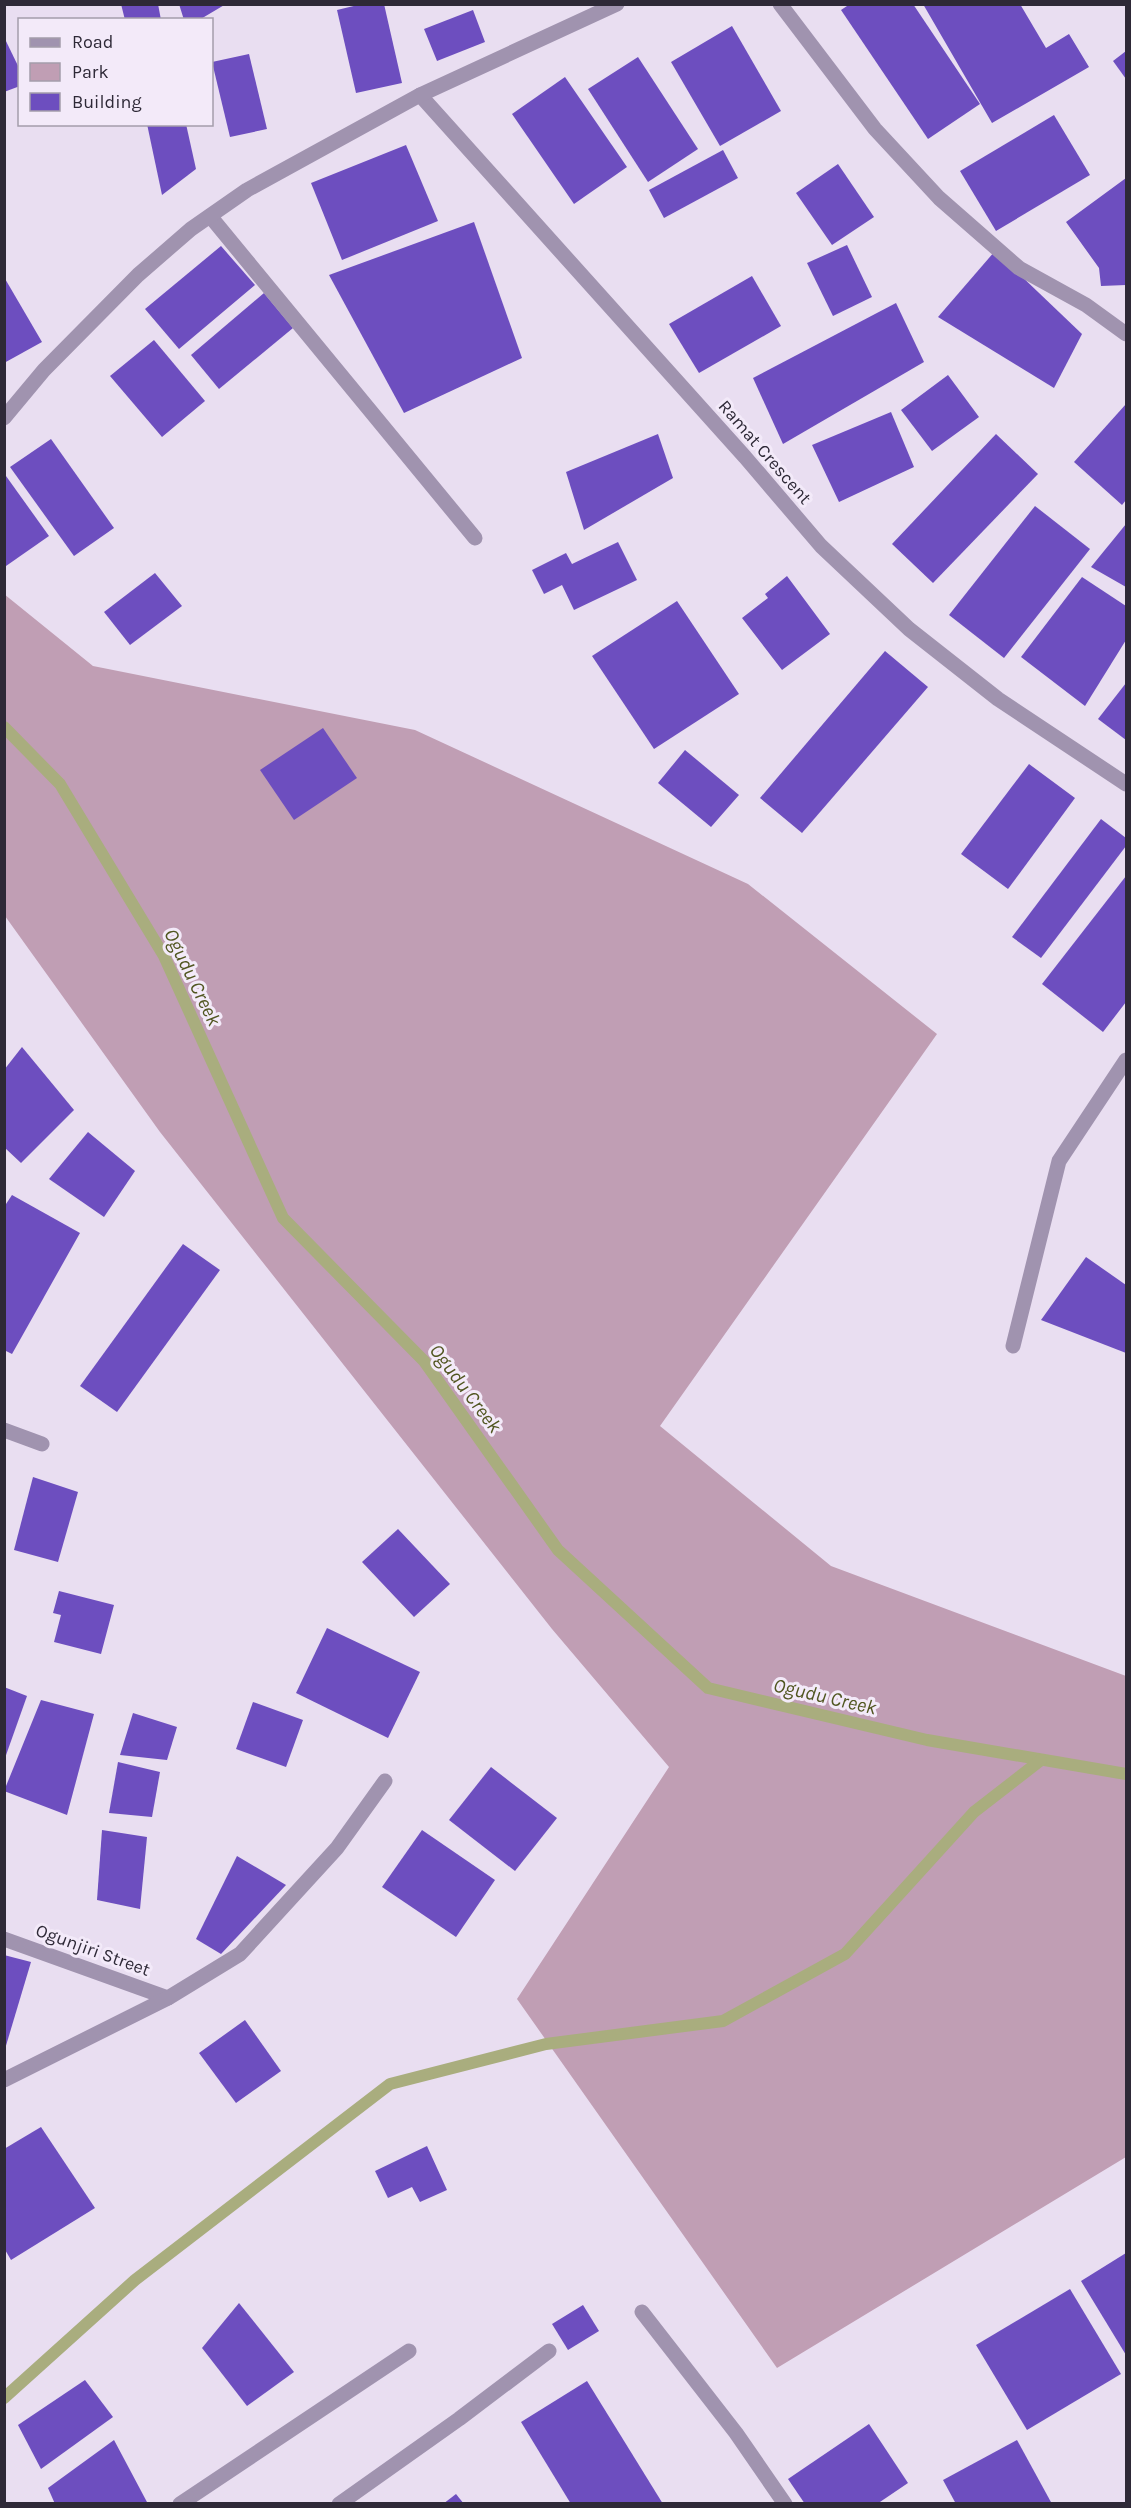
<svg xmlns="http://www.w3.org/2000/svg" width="1131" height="2508" viewBox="0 0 1131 2508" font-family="Karla,sans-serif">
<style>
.green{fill:#c09eb4}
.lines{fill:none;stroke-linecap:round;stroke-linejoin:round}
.stream{stroke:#a9ad7e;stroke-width:12}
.building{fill:#6d4ebf}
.service{stroke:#a093af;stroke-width:15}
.minor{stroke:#a093af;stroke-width:15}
.labels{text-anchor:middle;stroke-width:6;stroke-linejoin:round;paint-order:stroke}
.street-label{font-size:18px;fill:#2e2937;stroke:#f3eaf9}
.water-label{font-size:20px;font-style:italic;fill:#515621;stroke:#f3eaf9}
</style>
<rect width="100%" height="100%" fill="#e9def1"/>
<!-- green -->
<polygon class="green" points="4,594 93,666 415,730 748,884 937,1034 660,1426 831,1566 1126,1676 1126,2157 777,2368 517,1999 669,1767 552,1629 160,1132 5,916"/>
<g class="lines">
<!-- stream -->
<g class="stream">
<polyline points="4,727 60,784 164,956 283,1218 424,1361 558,1550 708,1688 927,1740 1126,1774"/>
<polyline points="4,2398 135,2280 390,2084 546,2044 723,2021 845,1954 974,1812 1041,1760"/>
</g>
</g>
<!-- building -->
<g class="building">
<polygon points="121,4 158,4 161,20 125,20"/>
<polygon points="179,4 226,4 199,20 184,20"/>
<polygon points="362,4 384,4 402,83 356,93 337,10"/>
<polygon points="850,4 913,4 980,104 928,139 841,10"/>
<polygon points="923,4 1020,4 1046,48 1069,34 1089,67 992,123"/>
<polygon points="473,10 485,42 437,61 424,29"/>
<polygon points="732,26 781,111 720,146 671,62"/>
<polygon points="4,37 20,70 20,86 4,92"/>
<polygon points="1126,51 1126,79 1113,61"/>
<polygon points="249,54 267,129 230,137 212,62"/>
<polygon points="638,57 698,149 648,182 588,89"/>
<polygon points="565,77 627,167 574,204 512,114"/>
<polygon points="1054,115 1090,175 996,231 960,171"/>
<polygon points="147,124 186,124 196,169 162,195"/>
<polygon points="406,145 438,221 342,260 311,183"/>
<polygon points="723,150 738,178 664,218 649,190"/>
<polygon points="838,164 874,217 832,245 796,193"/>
<polygon points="1126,178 1126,285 1101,286 1099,268 1066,222"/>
<polygon points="474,222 522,358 404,413 329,275"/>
<polygon points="847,245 872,297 833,316 807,263"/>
<polygon points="221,246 255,285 179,349 145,309"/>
<polygon points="995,251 1082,334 1054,388 938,317"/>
<polygon points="752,276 781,326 699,373 669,324"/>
<polygon points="4,277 42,342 4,363"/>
<polygon points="264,293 293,328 219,389 191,355"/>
<polygon points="896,303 924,362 783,444 753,378"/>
<polygon points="154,340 205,401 162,437 110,376"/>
<polygon points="948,375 979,417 932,451 901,410"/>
<polygon points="1126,404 1126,500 1122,505 1074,462"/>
<polygon points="891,412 914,467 839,502 812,445"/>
<polygon points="658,434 673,478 584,530 566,472"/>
<polygon points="996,434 1038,474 933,583 892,544"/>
<polygon points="51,439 114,528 74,556 10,467"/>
<polygon points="6,476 49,536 6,566 4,564"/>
<polygon points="1035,506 1090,549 1004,658 949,615"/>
<polygon points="1126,524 1126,587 1091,567"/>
<polygon points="618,542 637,580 574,610 562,585 544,594 532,570 566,553 572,564"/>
<polygon points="155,573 182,606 130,645 104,612"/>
<polygon points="787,576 830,634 782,670 742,618 768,598 765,594"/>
<polygon points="1082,577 1126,606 1126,640 1085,706 1021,657"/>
<polygon points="677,601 739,694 654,749 592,656"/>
<polygon points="885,651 928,687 802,833 760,798"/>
<polygon points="1126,683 1126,740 1098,719"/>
<polygon points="323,728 357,778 294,820 260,770"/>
<polygon points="685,750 739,795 711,827 658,783"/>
<polygon points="1029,764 1075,798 1008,889 961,854"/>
<polygon points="1101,819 1126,838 1126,846 1041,958 1012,937"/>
<polygon points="1126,876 1126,1002 1103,1032 1042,984"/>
<polygon points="22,1047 74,1110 21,1163 4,1147 4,1070"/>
<polygon points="88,1132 135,1171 104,1217 49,1179"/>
<polygon points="12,1195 80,1233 12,1354 4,1350 4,1207"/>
<polygon points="183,1244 220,1270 117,1412 80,1386"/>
<polygon points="1086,1257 1126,1285 1126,1353 1041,1320"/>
<polygon points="33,1477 78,1492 58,1562 14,1550"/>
<polygon points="398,1529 450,1584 414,1617 362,1562"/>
<polygon points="59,1591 114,1605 101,1654 54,1642 61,1615 53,1613"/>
<polygon points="327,1628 420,1672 388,1738 296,1693"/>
<polygon points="4,1687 27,1696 5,1758 4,1758"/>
<polygon points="41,1700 94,1714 67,1815 4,1791"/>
<polygon points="253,1702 303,1720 286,1767 236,1749"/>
<polygon points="133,1713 177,1727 167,1760 120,1755"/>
<polygon points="118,1762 160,1772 152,1817 109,1813"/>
<polygon points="491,1767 557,1818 515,1871 449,1820"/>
<polygon points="102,1830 147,1837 140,1909 97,1900"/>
<polygon points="422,1830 495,1880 456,1937 382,1887"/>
<polygon points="237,1856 286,1885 221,1954 196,1939"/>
<polygon points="4,1955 31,1962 5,2049 4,2049"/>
<polygon points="245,2020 281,2071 236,2103 199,2053"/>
<polygon points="41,2127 95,2208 11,2260 4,2248 4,2149"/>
<polygon points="427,2146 447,2190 420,2202 412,2187 388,2198 375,2171"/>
<polygon points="1126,2253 1126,2355 1081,2281"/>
<polygon points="1070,2289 1121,2374 1027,2430 976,2345"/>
<polygon points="239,2303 294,2372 247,2406 202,2348"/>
<polygon points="583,2305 599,2331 568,2350 552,2324"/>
<polygon points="85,2380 113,2417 41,2469 18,2425"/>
<polygon points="587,2381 663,2504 571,2504 521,2422"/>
<polygon points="869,2424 908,2483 877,2504 805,2504 788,2479"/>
<polygon points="114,2440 148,2504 55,2504 48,2488"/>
<polygon points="1017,2440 1052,2504 956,2504 943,2480"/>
<polygon points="456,2494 464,2504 443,2504"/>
</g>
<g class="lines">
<!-- service -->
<polyline class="service" points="339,2504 459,2419 549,2351"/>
<!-- minor -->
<g class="minor">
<polyline points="780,4 875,129 939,198 1019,268 1086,305 1126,334"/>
<polyline points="420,95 745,457 821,546 909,629 998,699 1126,784"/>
<polyline points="210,216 475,538"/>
<polyline points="4,418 44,370 138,275 191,229 247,190 420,95 617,4"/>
<polyline points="1013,1346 1059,1161 1126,1060"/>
<polyline points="4,1430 42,1444"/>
<polyline points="4,1939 168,1998"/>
<polyline points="4,2080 168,1998 240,1954 337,1848 385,1781"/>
<polyline points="642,2312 736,2433 785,2504"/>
<polyline points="180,2504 409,2351"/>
</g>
</g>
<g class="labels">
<!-- street labels -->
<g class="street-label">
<text transform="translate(765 452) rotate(49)" y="6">Ramat Crescent</text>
<text transform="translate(93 1950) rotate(20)" y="6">Ogunjiri Street</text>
</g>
<!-- water labels -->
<g class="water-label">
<text transform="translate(193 977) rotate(64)" y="7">Ogudu Creek</text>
<text transform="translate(466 1388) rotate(53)" y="7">Ogudu Creek</text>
<text transform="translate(825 1696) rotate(13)" y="7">Ogudu Creek</text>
</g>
</g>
<!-- border -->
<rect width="1131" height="2508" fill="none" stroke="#2e2937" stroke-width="12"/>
<!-- legend -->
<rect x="18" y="18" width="195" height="108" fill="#f3eaf9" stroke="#a49dab" stroke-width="1.5"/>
<rect x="30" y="38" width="30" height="9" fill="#a093af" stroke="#a49dab" stroke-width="1.5"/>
<text x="72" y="48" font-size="18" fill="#2e2937">Road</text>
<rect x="30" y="63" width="30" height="18" fill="#c09eb4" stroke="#a49dab" stroke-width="1.5"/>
<text x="72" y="78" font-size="18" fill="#2e2937">Park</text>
<rect x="30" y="93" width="30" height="18" fill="#6d4ebf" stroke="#a49dab" stroke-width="1.5"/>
<text x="72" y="108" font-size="18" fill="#2e2937">Building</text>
</svg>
